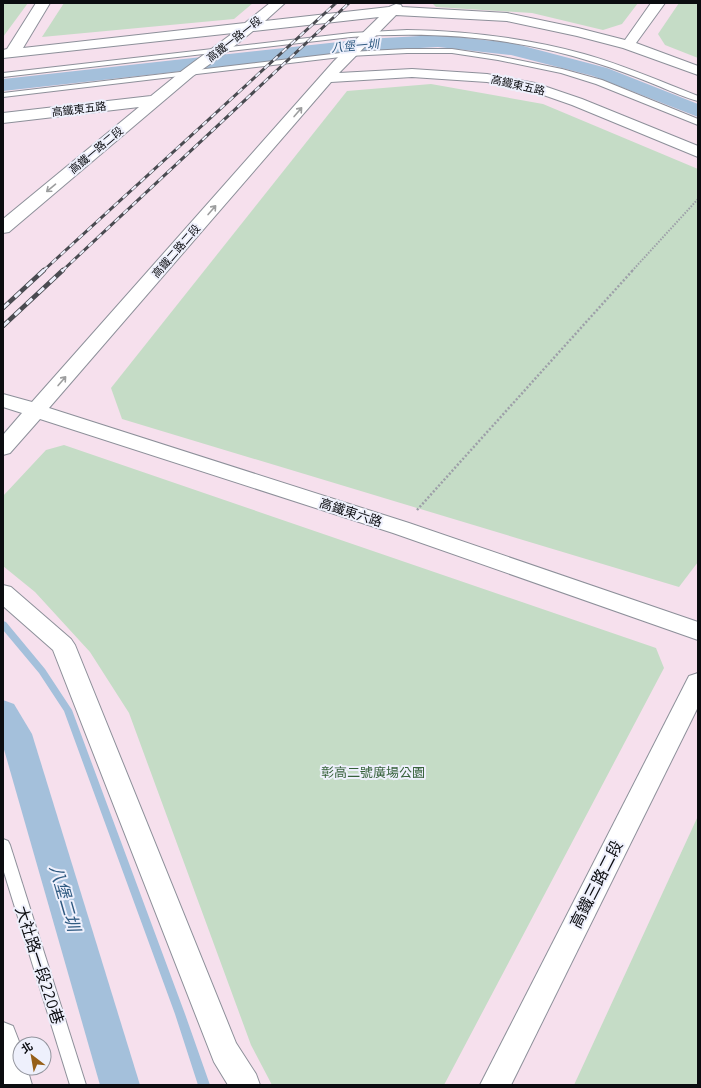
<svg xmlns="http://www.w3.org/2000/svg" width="701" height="1088" viewBox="0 0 701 1088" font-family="Ubuntu,'Noto Sans TC',sans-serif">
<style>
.commercial{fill:#f6e0ed;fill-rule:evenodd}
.green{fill:#c5dcc6}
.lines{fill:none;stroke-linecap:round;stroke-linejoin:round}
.stream{fill:#a4c0db;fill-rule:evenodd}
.canal{fill:#a4c0db;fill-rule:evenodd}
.lane-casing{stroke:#8d909a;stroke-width:2}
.street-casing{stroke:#8d909a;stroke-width:2}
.path-far1{stroke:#9d9fa8;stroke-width:2;stroke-dasharray:1.5 1.5;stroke-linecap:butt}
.path{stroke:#9d9fa8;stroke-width:2.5;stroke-dasharray:2 2;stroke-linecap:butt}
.lane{fill:#fff;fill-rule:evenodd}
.street{fill:#fff;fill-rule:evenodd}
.rail-far1-casing{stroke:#4a4b51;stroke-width:3}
.rail-casing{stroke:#4a4b51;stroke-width:4.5}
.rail-far1{stroke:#eef0fc;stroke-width:2;stroke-dasharray:6;stroke-linecap:butt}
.rail{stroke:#eef0fc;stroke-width:3;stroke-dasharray:8;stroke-linecap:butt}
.oneway{stroke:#9d9e9f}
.labels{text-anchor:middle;stroke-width:4;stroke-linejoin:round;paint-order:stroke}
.far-street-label{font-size:11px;fill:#0b0c10;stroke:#eef0fc}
.far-water-label{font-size:12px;font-style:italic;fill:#2f5a81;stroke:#eef0fc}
.street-label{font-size:13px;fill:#0b0c10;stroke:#eef0fc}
.park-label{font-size:13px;fill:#36613a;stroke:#eef0fc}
.near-street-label{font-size:16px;fill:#0b0c10;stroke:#eef0fc}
.near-water-label{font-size:17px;font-style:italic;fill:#2f5a81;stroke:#eef0fc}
</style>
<rect width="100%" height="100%" fill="#eef0fc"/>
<!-- commercial -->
<path class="commercial" d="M3,3H698V1085H3ZM20,1044H44V1068H20Z"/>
<!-- green -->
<g class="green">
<polygon points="3,3 28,3 3,37"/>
<polygon points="64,3 253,3 234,19 42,37"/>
<polygon points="432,3 638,3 622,24 603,30 532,13 436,7"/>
<polygon points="679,3 698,3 698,58 665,45 658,34"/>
<polygon points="431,84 543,104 698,169 698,562 679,587 122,419 111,388 347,91"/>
<polygon points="64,445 656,648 664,668 444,1085 272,1085 251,1045 129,713 90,652 35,592 3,566 3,496 46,450"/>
<polygon points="698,816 698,1085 574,1085"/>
</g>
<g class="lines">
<!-- stream -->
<polygon class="stream" points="3,621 6,622 45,669 72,710 185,1014 210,1085 198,1085 175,1014 64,711 39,673 3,630"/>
<!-- canal -->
<g class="canal">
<polygon points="438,35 512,43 607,68 698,104 698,117 593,76 511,55 438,47 366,51 3,91 3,79 366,39"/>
<polygon points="3,700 14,704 32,734 140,1085 100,1085 3,746"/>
</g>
<defs>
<g id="lane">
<path d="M407,30C468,31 526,38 584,54C623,65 660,81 698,96V101C686,98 673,92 661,87C639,78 616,69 593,62C515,37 433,31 351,37L3,77V73L351,33Z"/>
<polygon points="407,49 452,49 498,56 562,69 602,80 698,119 698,125 596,84 561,73 498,60 452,53 407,53 349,56 3,97 3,93 349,52"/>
<polygon points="3,839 8,841 10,845 86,1085 70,1085 3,869"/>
</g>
<g id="street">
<polygon points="36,3 50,3 23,48 245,23 270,3 285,3 265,21 389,7 396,4 401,5 402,7 507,13 578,28 625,40 651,3 665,3 636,43 698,66 698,75 623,48 577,36 507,21 396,15 339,73 412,69 487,74 535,83 582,99 698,146 698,157 572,105 532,91 487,82 412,77 331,82 49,408 409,523 698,622 698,640 393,533 40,419 10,453 3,455 3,435 22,413 3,407 3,394 32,402 334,61 379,17 253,31 227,52 193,76 9,232 3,233 3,219 139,107 3,123 3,113 151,96 183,70 233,33 3,58 3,50 7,49"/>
<polygon points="3,585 11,587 71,639 75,645 236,1043 256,1074 260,1085 228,1085 214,1062 53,650 3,606"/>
<polygon points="698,673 698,707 511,1085 480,1085 689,676"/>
<polygon points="3,1022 13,1026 20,1044 20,1068 27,1068 32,1085 3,1085"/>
</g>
</defs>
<!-- lane casing -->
<use href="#lane" class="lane-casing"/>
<!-- street casing -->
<use href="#street" class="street-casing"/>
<!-- path-far1 -->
<polyline class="path-far1" points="632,271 698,199"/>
<!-- path -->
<polyline class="path" points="417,510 633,270"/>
<!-- lane -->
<use href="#lane" class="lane"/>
<!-- street -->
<use href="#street" class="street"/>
<defs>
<g id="rail-far1">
<polyline points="43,271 336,3"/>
<polyline points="62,271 349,3"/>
</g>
<g id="rail">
<polyline points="3,308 44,270"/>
<polyline points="3,326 63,270"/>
</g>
</defs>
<!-- rail-far1 casing -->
<use href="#rail-far1" class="rail-far1-casing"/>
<!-- rail casing -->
<use href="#rail" class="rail-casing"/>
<!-- rail-far1 -->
<use href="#rail-far1" class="rail-far1"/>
<!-- rail -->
<use href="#rail" class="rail"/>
</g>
<!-- one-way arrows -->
<defs><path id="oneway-shaft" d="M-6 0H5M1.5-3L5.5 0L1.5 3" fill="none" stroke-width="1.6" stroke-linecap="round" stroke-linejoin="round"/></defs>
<g class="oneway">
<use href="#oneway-shaft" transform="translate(298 112) rotate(-49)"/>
<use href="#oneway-shaft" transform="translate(51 188) rotate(140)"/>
<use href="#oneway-shaft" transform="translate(212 210) rotate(-49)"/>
<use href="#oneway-shaft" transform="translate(62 381) rotate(-49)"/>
</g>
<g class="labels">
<!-- far-street labels -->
<g class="far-street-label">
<text transform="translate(234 39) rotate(-38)" y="4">高鐵一路一段</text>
<text transform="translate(518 85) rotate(13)" y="4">高鐵東五路</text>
<text transform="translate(79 109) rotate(-7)" y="4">高鐵東五路</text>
<text transform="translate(96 150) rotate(-40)" y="4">高鐵一路二段</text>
<text transform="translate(176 251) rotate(-49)" y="4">高鐵二路二段</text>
</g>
<!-- far-water labels -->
<g class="far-water-label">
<text transform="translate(355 46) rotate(-5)" y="4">八堡一圳</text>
</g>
<!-- street labels -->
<g class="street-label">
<text transform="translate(351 512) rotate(18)" y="5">高鐵東六路</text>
</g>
<!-- park labels -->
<g class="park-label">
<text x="373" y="777">彰高二號廣場公園</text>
</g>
<!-- near-street labels -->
<g class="near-street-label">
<text transform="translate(596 884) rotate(-63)" y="6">高鐵三路二段</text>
<text transform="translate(40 965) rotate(72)" y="6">大社路一段220巷</text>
</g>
<!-- near-water labels -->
<g class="near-water-label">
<text transform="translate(65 898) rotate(74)" y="6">八堡二圳</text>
</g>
</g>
<!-- border -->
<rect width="701" height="1088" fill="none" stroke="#0b0c10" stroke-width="8"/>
<!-- north arrow -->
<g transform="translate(32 1056) rotate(329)"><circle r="19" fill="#eef0fc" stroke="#93959e"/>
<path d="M0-3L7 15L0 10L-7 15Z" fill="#965f18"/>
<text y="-6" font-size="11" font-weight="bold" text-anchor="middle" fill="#0b0c10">北</text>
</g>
</svg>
